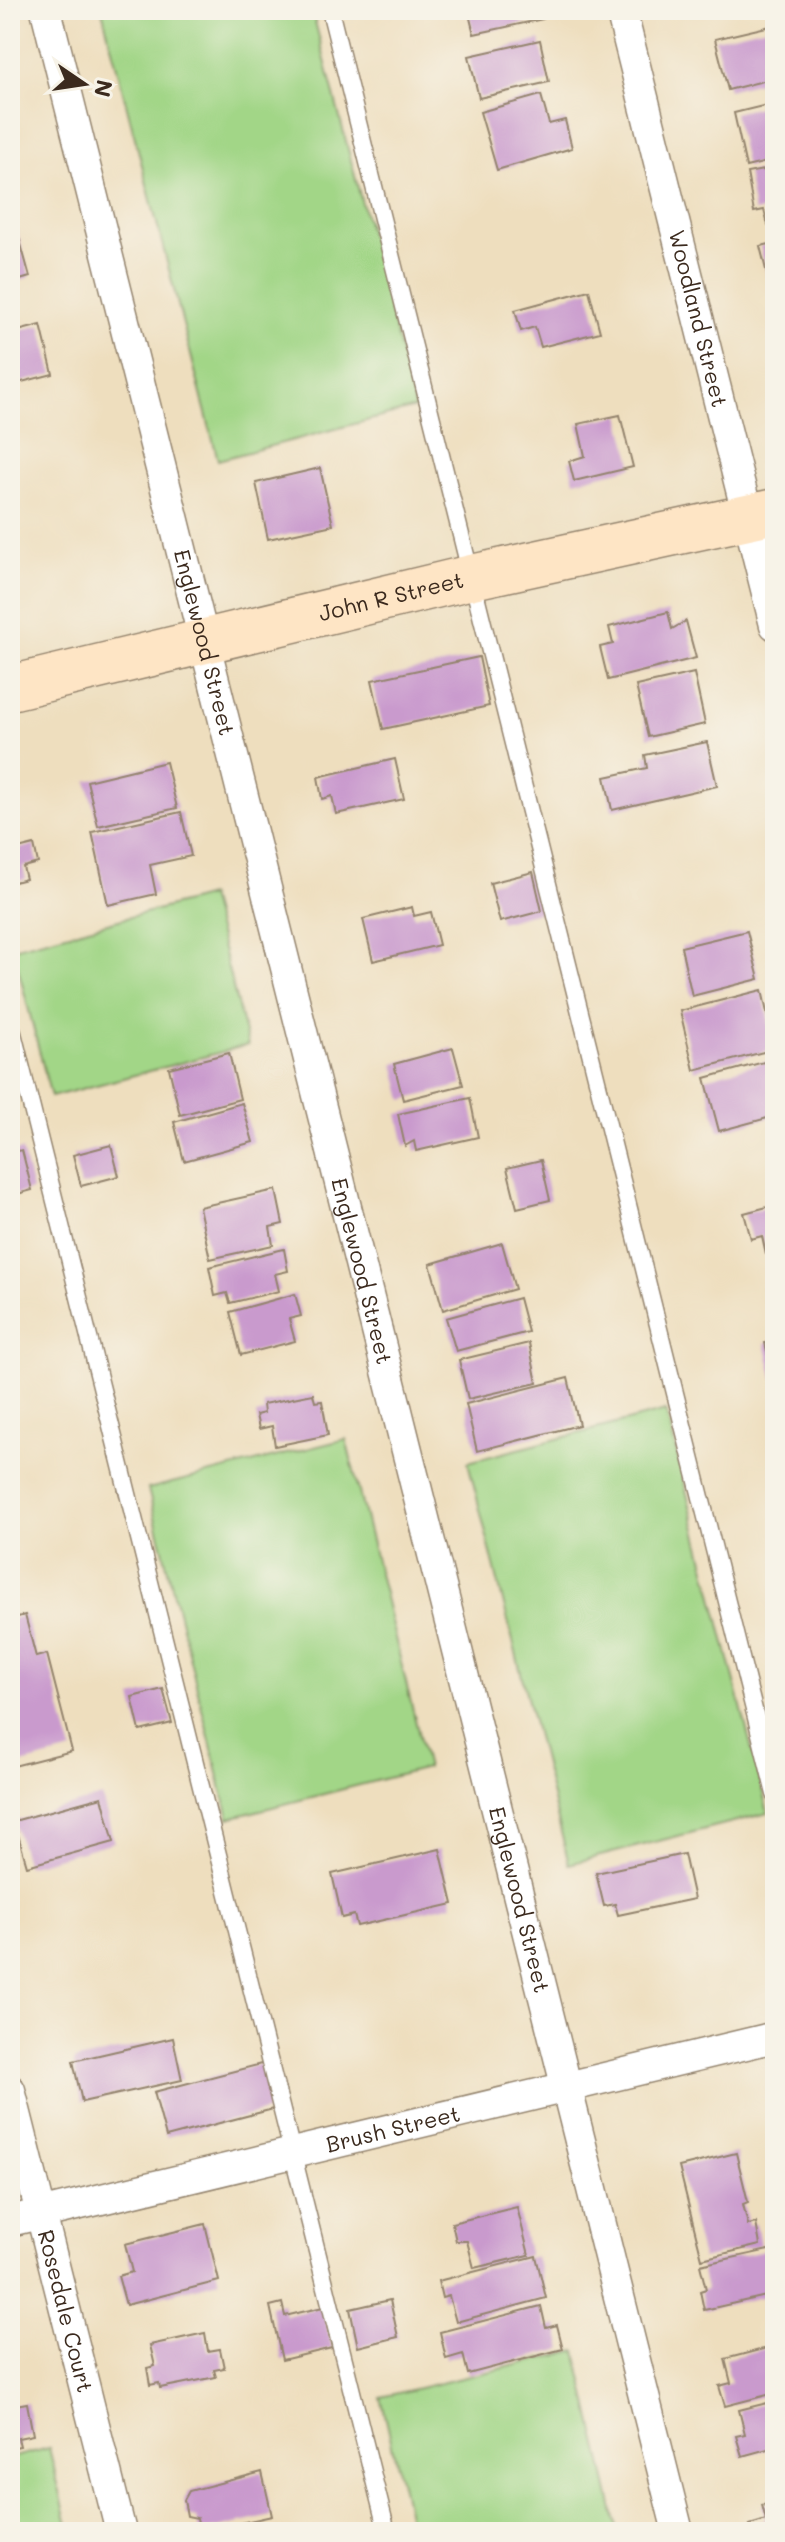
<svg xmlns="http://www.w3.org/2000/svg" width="785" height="2542" viewBox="0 0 785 2542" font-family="Mali,sans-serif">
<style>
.green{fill:#a2d687;stroke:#6e8052;stroke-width:2}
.building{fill:#c99acd}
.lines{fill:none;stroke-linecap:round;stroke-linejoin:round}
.lane-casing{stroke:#94846e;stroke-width:19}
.street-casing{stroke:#94846e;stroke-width:33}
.secondary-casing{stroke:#94846e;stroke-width:47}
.lane{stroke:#fff;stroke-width:16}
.street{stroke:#fff;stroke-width:30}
.secondary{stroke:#fee5c5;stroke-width:44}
.labels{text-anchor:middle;stroke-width:6;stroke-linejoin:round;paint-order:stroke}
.street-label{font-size:22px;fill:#3b2a1e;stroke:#f7f3e8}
</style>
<rect width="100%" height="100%" fill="#f7f3e8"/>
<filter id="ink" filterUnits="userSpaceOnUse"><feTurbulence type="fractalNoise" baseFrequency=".0125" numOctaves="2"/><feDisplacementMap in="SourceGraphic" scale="16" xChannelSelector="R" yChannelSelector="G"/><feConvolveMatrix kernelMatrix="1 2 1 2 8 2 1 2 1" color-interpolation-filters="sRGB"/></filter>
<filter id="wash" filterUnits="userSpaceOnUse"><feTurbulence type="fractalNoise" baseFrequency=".006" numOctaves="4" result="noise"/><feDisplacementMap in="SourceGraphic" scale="32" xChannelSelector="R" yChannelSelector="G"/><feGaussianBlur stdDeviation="1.8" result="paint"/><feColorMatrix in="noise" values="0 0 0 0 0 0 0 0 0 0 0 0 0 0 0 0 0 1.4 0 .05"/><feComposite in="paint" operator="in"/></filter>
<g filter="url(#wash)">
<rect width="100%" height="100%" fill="#eedebe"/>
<!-- green -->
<g class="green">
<polygon points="102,10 312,10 415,408 218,460"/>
<polygon points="209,896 248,1045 51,1097 13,948"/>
<polygon points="666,1411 768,1813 569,1864 468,1462"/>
<polygon points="346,1439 427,1768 229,1818 148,1489"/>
<polygon points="576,2351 618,2532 412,2532 381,2397"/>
<polygon points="49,2448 70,2532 10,2532 10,2458"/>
</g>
<g id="blocks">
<!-- building -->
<g class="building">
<polygon points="468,10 541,10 543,19 474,34"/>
<polygon points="775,25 775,78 728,90 715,39"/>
<polygon points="540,40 549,82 479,98 469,56"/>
<polygon points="541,95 549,124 565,120 572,148 497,170 480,112"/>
<polygon points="775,103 775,160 746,167 734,113"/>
<polygon points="775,168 775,224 768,225 764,210 754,212 747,173"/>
<polygon points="17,230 30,277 10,283 10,232"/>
<polygon points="775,243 775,301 774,302 760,246"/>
<polygon points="589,290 600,332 541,347 535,327 521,331 515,310"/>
<polygon points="41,325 53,374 10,385 10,333"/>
<polygon points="620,415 633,467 574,481 569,461 585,456 578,424"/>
<polygon points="320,468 333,525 268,539 256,483"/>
<polygon points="668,612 672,629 686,621 696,658 608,680 600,647 613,644 609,627"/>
<polygon points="479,657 489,706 383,729 372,680"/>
<polygon points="694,673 705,724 648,737 636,686"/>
<polygon points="707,742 717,786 612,810 605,777 647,768 645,755"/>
<polygon points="395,759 404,799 336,814 332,796 322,799 318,777"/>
<polygon points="166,762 177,808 98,826 87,781"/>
<polygon points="181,812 191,856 150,865 156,894 108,905 92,832"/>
<polygon points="34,845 38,863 23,867 26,879 10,883 10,851"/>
<polygon points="533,872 542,911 500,922 490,883"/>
<polygon points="412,907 414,916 431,912 439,945 373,961 363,919"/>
<polygon points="747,931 759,979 692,996 681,947"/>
<polygon points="762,990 775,1049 694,1070 680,1011"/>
<polygon points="453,1048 463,1085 403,1100 394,1064"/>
<polygon points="229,1053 240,1099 180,1115 169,1068"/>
<polygon points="775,1059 775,1116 719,1131 705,1078"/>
<polygon points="470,1098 478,1137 416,1151 414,1141 405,1146 398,1114"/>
<polygon points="242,1103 253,1142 184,1161 174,1122"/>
<polygon points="111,1145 119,1176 81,1186 73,1155"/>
<polygon points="22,1150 32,1190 10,1196 10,1153"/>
<polygon points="541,1160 550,1200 517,1208 507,1168"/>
<polygon points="276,1190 283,1224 270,1227 273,1245 210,1259 199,1207"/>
<polygon points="775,1205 775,1252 766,1254 762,1236 751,1239 744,1213"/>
<polygon points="502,1243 515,1289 443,1310 430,1264"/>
<polygon points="284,1249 288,1271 275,1274 279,1291 230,1303 227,1293 215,1296 209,1267"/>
<polygon points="295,1294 301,1316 289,1319 295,1341 241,1355 230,1312"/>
<polygon points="519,1298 528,1332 456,1351 446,1318"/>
<polygon points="775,1340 775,1380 774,1380 765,1343"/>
<polygon points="529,1343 537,1383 468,1399 459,1360"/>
<polygon points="568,1378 579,1425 477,1451 466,1404"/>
<polygon points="313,1394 315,1402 322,1401 328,1435 275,1446 272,1426 259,1429 256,1415 264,1413 263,1404"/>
<polygon points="25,1615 36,1657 47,1654 72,1751 10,1767 10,1619"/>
<polygon points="163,1689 172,1723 140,1731 132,1697"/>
<polygon points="102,1797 114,1842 27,1866 14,1821"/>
<polygon points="440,1849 453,1904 357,1926 354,1915 342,1918 332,1874"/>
<polygon points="684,1854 694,1899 618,1915 615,1904 604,1906 596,1873"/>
<polygon points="173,2038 182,2080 82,2102 73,2061"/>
<polygon points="265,2063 277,2108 166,2137 154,2092"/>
<polygon points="736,2153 748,2202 743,2204 748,2225 756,2223 760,2245 702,2259 679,2167"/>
<polygon points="517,2207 529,2255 474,2268 467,2241 456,2241 452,2223"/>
<polygon points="205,2224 219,2281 126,2305 118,2276 132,2272 125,2244"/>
<polygon points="773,2249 775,2294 704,2310 700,2291 706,2289 700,2265"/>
<polygon points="536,2256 546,2298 456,2322 449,2296 442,2298 438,2281"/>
<polygon points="390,2300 398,2337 358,2347 350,2309"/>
<polygon points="282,2303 285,2316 323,2307 332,2348 282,2360 270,2306"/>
<polygon points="541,2306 546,2328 557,2325 563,2349 468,2374 463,2354 446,2359 440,2332"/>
<polygon points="205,2333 208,2351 220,2349 224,2368 214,2370 216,2377 160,2388 159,2383 150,2385 147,2368 155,2366 150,2345"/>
<polygon points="775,2346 775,2393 725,2406 719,2386 731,2383 725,2359"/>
<polygon points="775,2401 775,2447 742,2456 736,2436 745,2434 739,2410"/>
<polygon points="27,2403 33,2435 18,2438 20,2446 10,2448 10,2406"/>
<polygon points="262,2472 272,2516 200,2532 197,2518 187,2516 184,2500 189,2491"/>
<polygon points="775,2501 775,2532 752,2532 750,2525 766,2520 762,2505"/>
</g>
</g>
</g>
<g filter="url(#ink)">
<use href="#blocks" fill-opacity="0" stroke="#94846e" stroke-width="2"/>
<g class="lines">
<defs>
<g id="lane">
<polyline points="330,10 775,1794"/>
<polyline points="10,1021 387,2532"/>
</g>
<g id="street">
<path id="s1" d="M46,10L678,2532"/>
<path id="s2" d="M621,10L775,625"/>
<path id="s3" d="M10,2090L121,2532"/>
<path id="s4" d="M10,2221L775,2037"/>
</g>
<g id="secondary">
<path id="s5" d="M10,688L472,577L775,511"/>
</g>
</defs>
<!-- lane casing -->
<use href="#lane" class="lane-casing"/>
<!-- street casing -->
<use href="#street" class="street-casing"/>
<!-- secondary casing -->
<use href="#secondary" class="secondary-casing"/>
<!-- lane -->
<use href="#lane" class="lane"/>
<!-- street -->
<use href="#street" class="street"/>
<!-- secondary -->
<use href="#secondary" class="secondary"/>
</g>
</g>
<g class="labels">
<!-- street labels -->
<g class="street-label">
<text dy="8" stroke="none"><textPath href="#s2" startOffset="318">Woodland Street</textPath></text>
<text dy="8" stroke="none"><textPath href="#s5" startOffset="392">John R Street</textPath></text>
<text dy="8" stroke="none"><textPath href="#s1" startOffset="652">Englewood Street</textPath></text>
<text dy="8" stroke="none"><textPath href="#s1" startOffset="1300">Englewood Street</textPath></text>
<text dy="8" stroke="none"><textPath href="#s1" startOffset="1948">Englewood Street</textPath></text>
<text dy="8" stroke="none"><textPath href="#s4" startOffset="394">Brush Street</textPath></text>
<text dy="8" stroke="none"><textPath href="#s3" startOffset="228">Rosedale Court</textPath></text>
</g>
</g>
<!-- margin -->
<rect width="785" height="2542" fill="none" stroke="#f7f3e8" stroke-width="40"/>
<!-- north arrow -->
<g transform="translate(84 84) rotate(103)" stroke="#f7f3e8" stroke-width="6" paint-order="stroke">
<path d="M0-6L14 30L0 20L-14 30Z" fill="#3b2a1e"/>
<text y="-12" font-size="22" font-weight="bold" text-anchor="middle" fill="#3b2a1e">N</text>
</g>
</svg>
